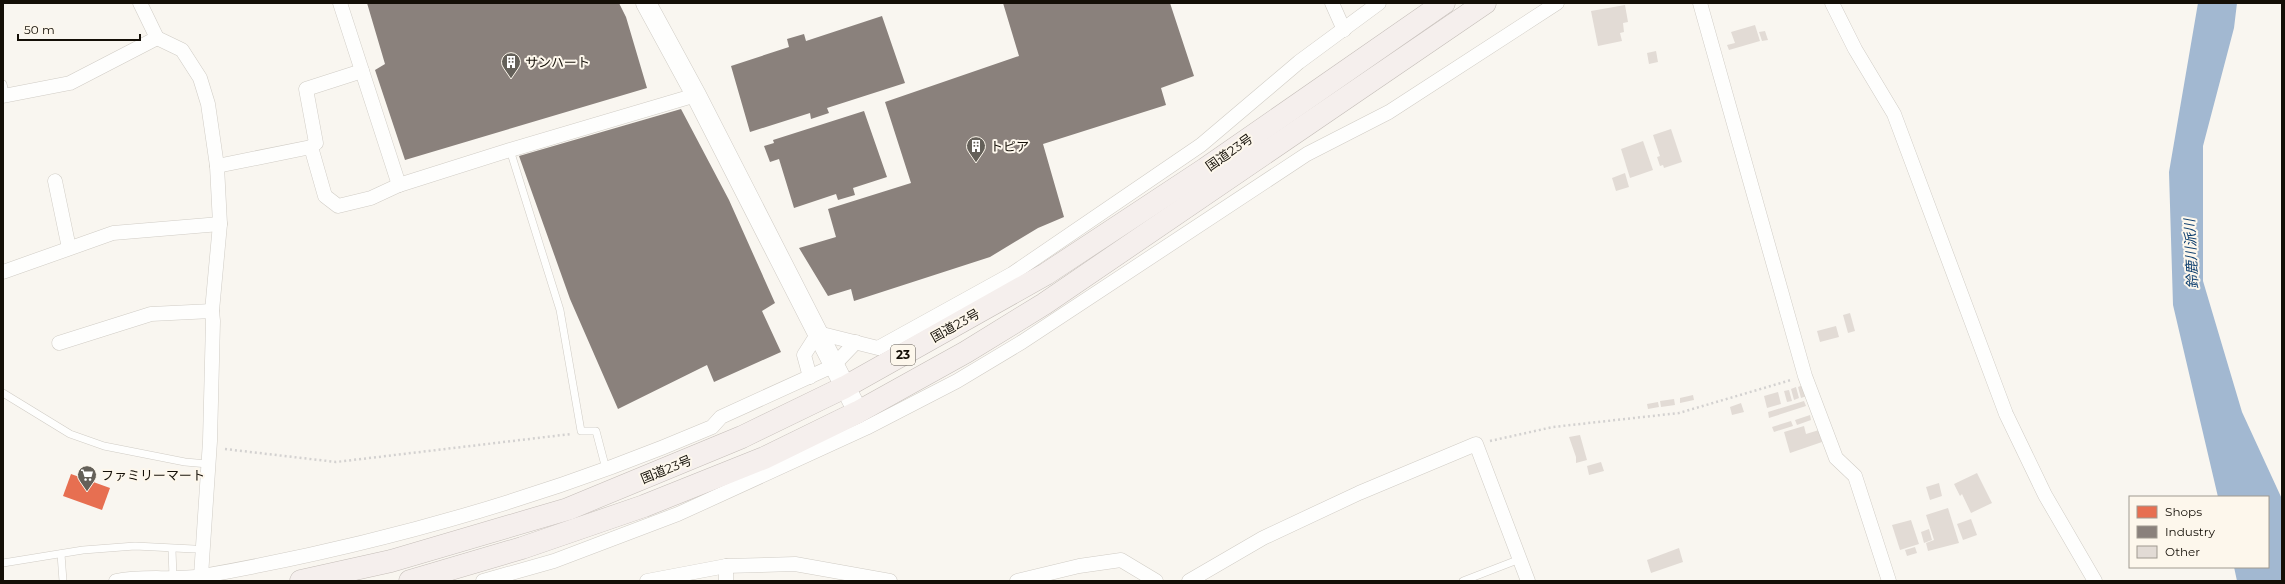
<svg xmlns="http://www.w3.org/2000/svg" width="2285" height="584" viewBox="0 0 2285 584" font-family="Montserrat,'Noto Sans JP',sans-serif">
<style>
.water{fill:#a2b8d1}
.shops{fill:#e76f51}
.industry{fill:#8a817c}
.building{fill:#e2dbd5}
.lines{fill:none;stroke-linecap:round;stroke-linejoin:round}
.lane-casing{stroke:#d0ccc5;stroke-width:8}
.street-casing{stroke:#d0ccc5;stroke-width:15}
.secondary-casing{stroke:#d0ccc5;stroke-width:21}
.highway-casing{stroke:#c4bdb8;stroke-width:23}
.path{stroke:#d3d1d0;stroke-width:2.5;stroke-dasharray:2 3;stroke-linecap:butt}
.lane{stroke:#fefefd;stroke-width:7}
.street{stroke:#fefefd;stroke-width:14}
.secondary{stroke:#fefefd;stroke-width:20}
.highway{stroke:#f5efed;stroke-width:22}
.labels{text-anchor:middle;stroke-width:4;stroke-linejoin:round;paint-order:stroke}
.shield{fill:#fdf7ec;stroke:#5a554c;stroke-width:1}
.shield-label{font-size:12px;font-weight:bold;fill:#140f07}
.poi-label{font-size:13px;fill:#140f07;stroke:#fdf7ec;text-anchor:start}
.street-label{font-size:13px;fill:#140f07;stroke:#fdf7ec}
.water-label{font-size:14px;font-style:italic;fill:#0c3e6e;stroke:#fdf7ec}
</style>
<rect width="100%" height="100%" fill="#f9f6f0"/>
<!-- water -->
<polygon class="water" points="2198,3 2237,3 2234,28 2203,146 2203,281 2242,412 2282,499 2282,581 2237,581 2234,567 2268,567 2268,497 2218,497 2173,305 2169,172"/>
<!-- shops -->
<polygon class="shops" points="71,474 110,488 102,510 63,496"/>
<!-- industry -->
<g class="industry">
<polygon points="367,3 619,3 626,17 647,88 405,160 375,70 385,64"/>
<polygon points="1003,3 1170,3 1194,76 1161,88 1166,105 1043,144 1064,217 1038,228 990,257 854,301 851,289 828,296 799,248 836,237 828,209 911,183 885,102 1019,56"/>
<polygon points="882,16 905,83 827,108 829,113 811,119 810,113 750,132 731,66 789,47 787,39 804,34 806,41"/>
<polygon points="681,109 729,200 775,303 762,311 781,352 714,382 707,365 618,409 570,299 519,156"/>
<polygon points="864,111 887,177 853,188 855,195 838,200 836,194 794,208 779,159 770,162 764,146 774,143 773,140"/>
</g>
<!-- building -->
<g class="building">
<polygon points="1625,5 1628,22 1623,23 1624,32 1620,33 1622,41 1598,46 1591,11"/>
<polygon points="1755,25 1760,41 1729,50 1727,45 1735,43 1731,32"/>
<polygon points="1765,31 1768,40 1762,41 1759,32"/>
<polygon points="1656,51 1658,62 1649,64 1647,53"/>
<polygon points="1671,129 1682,162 1664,168 1663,165 1660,166 1657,157 1660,156 1653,135"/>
<polygon points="1643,141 1653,170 1630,178 1621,149"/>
<polygon points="1625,173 1629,187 1616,191 1612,178"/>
<polygon points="1850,313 1855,331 1848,333 1843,315"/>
<polygon points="1836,326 1839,337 1820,342 1817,331"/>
<polygon points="1803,385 1807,396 1801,398 1798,387"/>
<polygon points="1796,387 1799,398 1794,400 1791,389"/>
<polygon points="1789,390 1792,401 1787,402 1784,391"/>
<polygon points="1778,392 1781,404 1767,408 1764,396"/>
<polygon points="1693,395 1694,400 1680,403 1680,398"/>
<polygon points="1674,399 1675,405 1661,407 1660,401"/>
<polygon points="1804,401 1806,406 1769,418 1768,412"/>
<polygon points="1658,402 1659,407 1648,409 1647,404"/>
<polygon points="1741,403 1744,412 1732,415 1730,407"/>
<polygon points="1810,415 1811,420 1797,425 1795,420"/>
<polygon points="1791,421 1793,426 1774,432 1772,427"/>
<polygon points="1804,426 1806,434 1819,430 1822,442 1790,453 1784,432"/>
<polygon points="1580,435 1587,460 1576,463 1576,457 1569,437"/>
<polygon points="1601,462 1604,471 1589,475 1587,466"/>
<polygon points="1977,473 1992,503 1971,513 1962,494 1960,496 1954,484"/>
<polygon points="1939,483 1942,496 1930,500 1926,487"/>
<polygon points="1948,508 1959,543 1928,551 1926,543 1934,540 1926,515"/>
<polygon points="1971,519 1977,535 1963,540 1957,524"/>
<polygon points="1911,520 1919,544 1900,550 1892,525"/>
<polygon points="1929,529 1932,540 1924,543 1921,532"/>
<polygon points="1915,547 1917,553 1907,556 1905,550"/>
<polygon points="1679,548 1683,562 1651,573 1647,560"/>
</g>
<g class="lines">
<defs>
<g id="lane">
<polyline points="3,84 6,96"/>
<polyline points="510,150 560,310 581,431 596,431 606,469"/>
<polyline points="3,393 70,434 104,446 185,462 208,464"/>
<polyline points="172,550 173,577"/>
<polyline points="61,554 63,581"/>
<polyline points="3,563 83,550 135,546 194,549"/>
<polyline points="1463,581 1520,559"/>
</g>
<g id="street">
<polyline points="140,3 157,38 182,50 200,78 208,104 217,166 220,224 212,311 213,321 210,441 201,576"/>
<polyline points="340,3 399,185"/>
<polyline points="1332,3 1344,30"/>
<polyline points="1700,3 1805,376 1836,458 1855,476 1889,581"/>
<polyline points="1832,3 1855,49 1894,114 2006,414 2045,495 2095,581"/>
<polyline points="3,96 70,83 157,38"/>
<polyline points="311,147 316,143 306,89 362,71"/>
<polyline points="217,166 311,147 325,196 338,206 371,198 399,185 510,150 696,95"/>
<polyline points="55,181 69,248"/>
<polyline points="3,272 113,233 220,224"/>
<polyline points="59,343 151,314 212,311"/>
<polyline points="810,377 804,355 818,333 878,348 1012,274 1201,145 1299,62 1379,3"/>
<polyline points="726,566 726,581"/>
<path d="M116,581C145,575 174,581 203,576C377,545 549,497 712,427L721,417L833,366L856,342"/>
<polyline points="483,581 554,561 678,514 866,428 957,381 1022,342 1307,154 1389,112 1557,3"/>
<polyline points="647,581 726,566 795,564 890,581"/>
<polyline points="1017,581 1079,566 1121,560 1156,581"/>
<polyline points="1189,581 1263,538 1359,493 1476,444 1528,581"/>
</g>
<polyline id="secondary" points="646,3 696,95 858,412"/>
<g id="highway">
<polyline points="301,581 391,561 568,509 742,437 845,387 1046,274 1205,169 1444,3"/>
<polyline points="410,581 522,548 644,506 764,458 858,412 966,352 1044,304 1485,3"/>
</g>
</defs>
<!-- lane casing -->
<use href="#lane" class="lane-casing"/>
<!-- street casing -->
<use href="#street" class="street-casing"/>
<!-- secondary casing -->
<use href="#secondary" class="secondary-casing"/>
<!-- highway casing -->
<use href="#highway" class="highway-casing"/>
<!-- path -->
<g class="path">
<polyline points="1490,441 1553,427 1679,413 1791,380"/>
<polyline points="225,449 336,462 571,434"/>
</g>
<!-- lane -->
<use href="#lane" class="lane"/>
<!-- street -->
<use href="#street" class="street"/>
<!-- secondary -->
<use href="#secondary" class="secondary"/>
<!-- highway -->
<use href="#highway" class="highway"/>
</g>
<!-- icons -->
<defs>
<symbol id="building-pin" viewBox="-11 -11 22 30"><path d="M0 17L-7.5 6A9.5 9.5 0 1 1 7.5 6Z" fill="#646059" stroke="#fdf7ec"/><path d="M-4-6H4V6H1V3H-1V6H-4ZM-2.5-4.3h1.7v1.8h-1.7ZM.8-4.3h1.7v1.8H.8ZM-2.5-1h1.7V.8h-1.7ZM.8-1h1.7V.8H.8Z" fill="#fff"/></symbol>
<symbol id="supermarket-pin" viewBox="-11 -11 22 30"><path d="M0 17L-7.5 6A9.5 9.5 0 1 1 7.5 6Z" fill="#646059" stroke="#fdf7ec"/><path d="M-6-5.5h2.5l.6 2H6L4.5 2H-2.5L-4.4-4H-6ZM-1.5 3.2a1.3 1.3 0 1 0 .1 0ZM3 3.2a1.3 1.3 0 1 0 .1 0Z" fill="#fff"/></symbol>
</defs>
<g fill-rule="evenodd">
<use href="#building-pin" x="500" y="51" width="22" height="30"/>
<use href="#building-pin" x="965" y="135" width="22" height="30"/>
<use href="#supermarket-pin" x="76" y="464" width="22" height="30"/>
</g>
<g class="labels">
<!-- shield labels -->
<rect class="shield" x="891" y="345" width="24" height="20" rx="3"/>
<g class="shield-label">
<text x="903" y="359">23</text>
</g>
<!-- poi labels -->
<g class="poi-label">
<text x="525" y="67">サンハート</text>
<text x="990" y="151">トピア</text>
<text x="101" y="480">ファミリーマート</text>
</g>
<!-- street labels -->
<g class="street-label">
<text transform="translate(1229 152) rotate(-35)" y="5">国道23号</text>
<text transform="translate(955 325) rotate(-29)" y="5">国道23号</text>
<text transform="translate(666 469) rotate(-22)" y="5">国道23号</text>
</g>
<!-- water labels -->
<g class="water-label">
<text transform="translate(2191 254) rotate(-93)" y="5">鈴鹿川派川</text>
</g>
</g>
<!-- border -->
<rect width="2285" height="584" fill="none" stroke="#140f07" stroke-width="8"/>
<!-- legend -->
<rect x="2129" y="496" width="140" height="72" fill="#fdf7ec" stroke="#a09a90"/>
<rect x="2137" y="506" width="20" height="12" fill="#e76f51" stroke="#a09a90"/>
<text x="2165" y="516" font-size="12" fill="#140f07">Shops</text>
<rect x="2137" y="526" width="20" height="12" fill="#8a817c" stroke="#a09a90"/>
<text x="2165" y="536" font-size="12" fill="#140f07">Industry</text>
<rect x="2137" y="546" width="20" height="12" fill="#e2dbd5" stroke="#a09a90"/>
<text x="2165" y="556" font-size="12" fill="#140f07">Other</text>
<!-- scale -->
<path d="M18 34v6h122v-6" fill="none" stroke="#140f07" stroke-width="2"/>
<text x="24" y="34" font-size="12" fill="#140f07" stroke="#fdf7ec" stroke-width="3" paint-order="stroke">50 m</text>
</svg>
